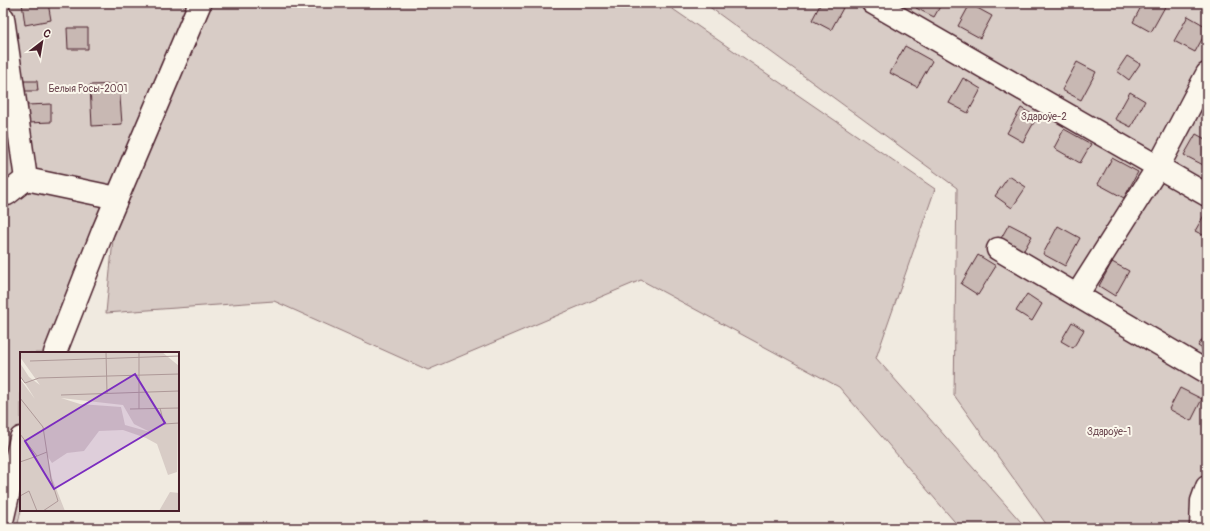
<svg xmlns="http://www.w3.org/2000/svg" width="1210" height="531" viewBox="0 0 1210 531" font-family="Pangolin,sans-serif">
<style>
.green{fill:#d8ccc6;stroke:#917678}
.building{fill:#c8b8b3;stroke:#4a1f2b}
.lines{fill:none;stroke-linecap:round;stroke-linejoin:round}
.minor-casing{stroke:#4a1f2b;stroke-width:25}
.minor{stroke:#fbf7ec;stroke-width:22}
.labels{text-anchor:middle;stroke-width:4;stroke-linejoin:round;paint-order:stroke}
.park-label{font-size:10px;fill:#6e4a52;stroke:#fbf7ec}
.inset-road{fill:none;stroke:#ae9998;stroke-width:1}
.view{fill:#7b2cbf;fill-opacity:0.15;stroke:#7b2cbf;stroke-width:2}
.inset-edge{fill:none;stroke:#4a1f2b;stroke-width:2}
</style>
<rect width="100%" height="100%" fill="#f0eae0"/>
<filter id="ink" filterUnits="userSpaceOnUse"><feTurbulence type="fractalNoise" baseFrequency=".025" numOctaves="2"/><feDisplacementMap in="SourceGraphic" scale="8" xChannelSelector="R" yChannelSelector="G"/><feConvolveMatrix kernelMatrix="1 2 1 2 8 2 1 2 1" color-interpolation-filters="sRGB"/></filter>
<g filter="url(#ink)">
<!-- green -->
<g class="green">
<polygon points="3,3 664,3 935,189 876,358 1021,522 1039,528 960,528 839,387 641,280 428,370 274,301 106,313 114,229 67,353 21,353 21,510 17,528 3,528"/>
<polygon points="704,3 1207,3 1207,528 1049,528 954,395 957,188"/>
</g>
<!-- building -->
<g class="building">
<polygon points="22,3 48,3 51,20 25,25"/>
<polygon points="821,3 835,3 843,8 831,30 812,20"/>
<polygon points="919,3 942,3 934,17 916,8"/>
<polygon points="1143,3 1162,3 1166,5 1151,32 1133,22"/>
<polygon points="970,4 992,16 980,38 958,26"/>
<polygon points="1188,16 1207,27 1207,30 1195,52 1174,41"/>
<polygon points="67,28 88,28 88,49 68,49"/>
<polygon points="905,46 932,61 917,87 890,73"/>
<polygon points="1127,56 1140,64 1129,80 1117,71"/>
<polygon points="1077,62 1096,72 1081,100 1062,90"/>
<polygon points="963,78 981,89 968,113 949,103"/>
<polygon points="24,81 37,81 38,91 25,91"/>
<polygon points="119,84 122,124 92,126 90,85"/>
<polygon points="1130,92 1145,101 1131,127 1115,119"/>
<polygon points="51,104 51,122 28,123 27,105"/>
<polygon points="1021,108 1037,117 1023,142 1007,133"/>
<polygon points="1064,129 1091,144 1080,163 1054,148"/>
<polygon points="1196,134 1207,140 1207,167 1184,155"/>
<polygon points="1112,158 1138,172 1124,198 1098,184"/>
<polygon points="1009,176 1026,187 1012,208 995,196"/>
<polygon points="1207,210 1207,237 1195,231"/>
<polygon points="1009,224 1032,236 1023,252 1000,240"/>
<polygon points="1058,226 1080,238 1065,266 1043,254"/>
<polygon points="978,255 996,266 978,295 961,284"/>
<polygon points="1112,262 1129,271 1115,296 1099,286"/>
<polygon points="1027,294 1042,304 1032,321 1016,311"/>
<polygon points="1072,322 1084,330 1073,348 1061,341"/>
<polygon points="1207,332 1207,352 1198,346"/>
<polygon points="1180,388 1202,399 1191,421 1169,409"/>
</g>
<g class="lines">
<defs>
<g id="minor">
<polyline points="873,3 1207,195"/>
<polyline points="3,18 26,179 117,198"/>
<polyline points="3,193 7,194 26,179"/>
<polyline points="998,249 1207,372"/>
<polyline points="1077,295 1158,167 1207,74"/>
<polyline points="55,353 103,231 200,3"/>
<polyline points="3,517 21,438"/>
<polyline points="1201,528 1202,501 1207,487"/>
</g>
</defs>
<!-- minor casing -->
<use href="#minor" class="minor-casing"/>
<!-- minor -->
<use href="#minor" class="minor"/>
</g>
</g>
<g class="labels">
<!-- park labels -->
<g class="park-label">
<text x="88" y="92">Белыя Росы-2001</text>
<text x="1044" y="120">Здароўе-2</text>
<text x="1109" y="435">Здароўе-1</text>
</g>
</g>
<!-- overview -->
<g transform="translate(20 352)">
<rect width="159" height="159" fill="#f0eae0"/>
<path d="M0,0H142L159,14L157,120L148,123L137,92L126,86L103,78L79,79L64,99L47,101L32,111L28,105L32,126L45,159H0V27L15,47L0,23V11L9,25L20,33L0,5ZM41,46L103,53L114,72L130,80L105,73L101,55L60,52ZM150,140L159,141V159H139Z" fill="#d8ccc6" fill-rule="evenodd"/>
<path class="inset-road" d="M86,0L87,41M119,0V57M10,9L159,4M0,24L5,31L19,26L159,22M41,43L159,39M0,46L23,75L31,127L38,149L23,159M140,56L144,72L159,71M110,57L159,56M0,82L17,104L27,100M0,110L17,104M0,144L9,139L17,159"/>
<path class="view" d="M115,22L145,71L34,137L5,89Z"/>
<rect width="159" height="159" class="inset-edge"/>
</g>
<!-- margin -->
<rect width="1210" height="531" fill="none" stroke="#fbf7ec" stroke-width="16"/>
<rect x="8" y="8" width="1194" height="515" fill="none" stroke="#4a1f2b" stroke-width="1.5" filter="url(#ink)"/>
<!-- north arrow -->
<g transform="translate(42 42) rotate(31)" stroke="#fbf7ec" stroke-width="3" paint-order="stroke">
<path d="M0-3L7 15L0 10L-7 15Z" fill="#4a1f2b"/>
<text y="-6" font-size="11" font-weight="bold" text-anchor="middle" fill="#4a1f2b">С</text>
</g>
</svg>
